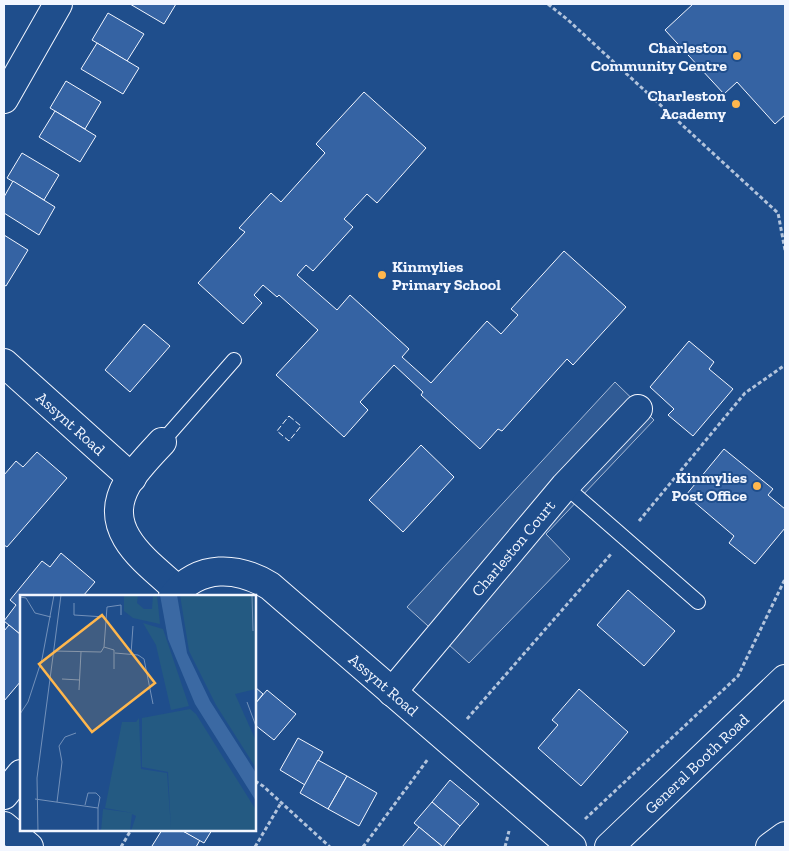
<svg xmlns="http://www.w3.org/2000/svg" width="789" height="851" viewBox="0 0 789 851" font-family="'Zilla Slab',serif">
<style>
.parking{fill:#305b95;stroke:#a8bbd7}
.building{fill:#3563a3;stroke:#f2f6ff}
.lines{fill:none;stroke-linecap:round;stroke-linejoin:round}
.lane-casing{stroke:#f2f6ff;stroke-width:16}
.street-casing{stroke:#f2f6ff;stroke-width:30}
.secondary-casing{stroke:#f2f6ff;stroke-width:30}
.path{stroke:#b3c4dc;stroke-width:3;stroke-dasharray:4 2.5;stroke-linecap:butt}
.lane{stroke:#1f4e8c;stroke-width:14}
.street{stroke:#1f4e8c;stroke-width:28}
.secondary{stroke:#1f4e8c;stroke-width:28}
.fence{stroke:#f2f6ff;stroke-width:1;stroke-dasharray:6 2.5;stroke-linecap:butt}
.poi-dot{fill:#ffb74d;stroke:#1f4e8c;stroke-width:2}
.labels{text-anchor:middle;stroke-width:4;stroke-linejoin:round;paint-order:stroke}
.poi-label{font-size:16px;font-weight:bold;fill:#f2f6ff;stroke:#1f4e8c;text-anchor:end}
.street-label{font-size:16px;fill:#f2f6ff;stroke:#1f4e8c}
.inset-road{fill:none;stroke:#7391ba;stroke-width:1}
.view{fill:#ffb74d;fill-opacity:0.15;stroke:#ffb74d;stroke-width:2.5}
.inset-edge{fill:none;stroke:#f2f6ff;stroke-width:2.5}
</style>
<rect width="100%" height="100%" fill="#1f4e8c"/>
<!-- parking -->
<polygon class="parking" points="615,382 654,420 546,534 570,559 469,663 407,607"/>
<!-- building -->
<g class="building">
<polygon points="130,4 176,4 164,24"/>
<polygon points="693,4 785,4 785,115 775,124 737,82 724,94 665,30"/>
<polygon points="108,13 144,34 127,61 92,40"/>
<polygon points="97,43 139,68 123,94 81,69"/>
<polygon points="66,81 101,102 85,129 50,108"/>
<polygon points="364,92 426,148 377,203 367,194 344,219 353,227 313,271 306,265 297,275 337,310 350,295 409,349 402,357 431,383 487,321 501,334 518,315 511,309 564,251 626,307 573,365 567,359 502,431 498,429 480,449 421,395 423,392 394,365 360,402 368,410 344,437 276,375 318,330 279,295 277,297 263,285 254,295 262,303 243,324 198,283 245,232 239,228 271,193 281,202 325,153 316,144"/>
<polygon points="55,111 96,136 80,162 39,137"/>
<polygon points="22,153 59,175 44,200 7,178"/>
<polygon points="13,181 55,207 39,235 4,213 4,197"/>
<polygon points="4,235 28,250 6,286 4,285"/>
<polygon points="144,324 170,346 130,392 105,370"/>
<polygon points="689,341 714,362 709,369 733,389 693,436 668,415 674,409 650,387"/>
<polygon points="421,445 454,477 403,532 369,500"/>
<polygon points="724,449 773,489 768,495 785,509 785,528 755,564 729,543 734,536 686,495"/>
<polygon points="37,452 67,478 7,547 4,545 4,475 16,461 23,467"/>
<polygon points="61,553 95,582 83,596 21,596 21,635 4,621 16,605 10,600 42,561 50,567"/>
<polygon points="628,590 675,631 644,666 597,625"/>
<polygon points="9,625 21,635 21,681 4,701 4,631"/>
<polygon points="255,687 263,694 255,704"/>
<polygon points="579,689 628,732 581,786 538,748 558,725 552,720"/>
<polygon points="267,690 296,714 274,740 255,725 255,704"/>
<polygon points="298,738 323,752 305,785 280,770"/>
<polygon points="318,760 347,776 328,809 300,793"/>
<polygon points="347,776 377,793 359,826 328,809"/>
<polygon points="450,780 479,804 460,826 432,802"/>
<polygon points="432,802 460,826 443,847 414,823"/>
<polygon points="419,827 443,847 402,847"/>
<polygon points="162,830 181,830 200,840 196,847 154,847 152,846"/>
<polygon points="181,830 212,830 204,843"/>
</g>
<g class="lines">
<defs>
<g id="lane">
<polyline points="162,442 234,360"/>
<polyline points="565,486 698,602"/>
</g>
<g id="street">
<polyline points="4,99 58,4"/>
<path id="s1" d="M4,363L132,478"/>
<path d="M162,442C150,455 136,469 127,484C100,531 147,562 178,590"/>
<path id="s2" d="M173,596C200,564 237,566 270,586L572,847"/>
<path id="s3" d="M392,692L565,486L638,409"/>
<polyline points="4,795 21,774"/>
<polyline points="4,826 29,847"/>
<polyline points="770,847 785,836"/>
</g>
<g id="secondary">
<path id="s4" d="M609,847L785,679"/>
</g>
</defs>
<!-- lane casing -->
<use href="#lane" class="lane-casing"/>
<!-- street casing -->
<use href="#street" class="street-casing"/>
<!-- secondary casing -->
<use href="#secondary" class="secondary-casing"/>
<!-- path -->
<g class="path">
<polyline points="548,4 568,20 778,213 785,250"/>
<polyline points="639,521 745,393 785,365"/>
<polyline points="467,719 611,554"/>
<polyline points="255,781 263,786 330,847"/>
<polyline points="585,819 738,676 785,579"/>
<polyline points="121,847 131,830"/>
<polyline points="255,847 281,803"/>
<polyline points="363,847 428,759"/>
<polyline points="505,847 509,831"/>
</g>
<!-- lane -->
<use href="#lane" class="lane"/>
<!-- street -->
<use href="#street" class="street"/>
<!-- secondary -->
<use href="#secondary" class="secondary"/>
<!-- fence -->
<polygon class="fence" points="289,416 301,426 289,441 277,431"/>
</g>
<!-- markers -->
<g class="poi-dot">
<circle cx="737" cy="56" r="5"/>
<circle cx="736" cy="104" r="5"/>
<circle cx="382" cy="275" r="5"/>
<circle cx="757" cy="486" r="5"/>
</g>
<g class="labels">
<!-- poi labels -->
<g class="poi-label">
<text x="727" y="53">Charleston<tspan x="727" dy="18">Community Centre</tspan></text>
<text x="726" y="101">Charleston<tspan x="726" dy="18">Academy</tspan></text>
<text x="392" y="272" text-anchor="start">Kinmylies<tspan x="392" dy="18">Primary School</tspan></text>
<text x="747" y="483">Kinmylies<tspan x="747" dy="18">Post Office</tspan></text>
</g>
<!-- street labels -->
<g class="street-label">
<text dy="6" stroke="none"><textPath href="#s1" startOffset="90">Assynt Road</textPath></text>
<text dy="6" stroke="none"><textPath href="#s3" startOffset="188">Charleston Court</textPath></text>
<text dy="6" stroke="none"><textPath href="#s2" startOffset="258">Assynt Road</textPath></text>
<text dy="6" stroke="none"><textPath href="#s4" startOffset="121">General Booth Road</textPath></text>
</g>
</g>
<!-- overview -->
<g transform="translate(20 595)">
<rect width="236" height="236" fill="#1f4e8c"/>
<path d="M104,0H118L117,8L124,14H132L133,0H137L140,29L113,23L104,16ZM160,0H234L236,94L215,99L236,146V173L196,110L169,56ZM123,28L143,34L169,111L151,115L136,50ZM170,114L176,119L236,215V236H111L116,221L112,219L110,236H81L83,214L113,218L85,213L102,127H116L119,123L121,174L147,178L151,234L148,177L122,172V123Z" fill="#245a82"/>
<path d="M140,0H157L167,58L190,106L236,178V206L175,109L148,44Z" fill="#3b69a3"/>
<path class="inset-road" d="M232,0L233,36M0,2L6,3L15,18L31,22M54,8V20L85,22M84,52L94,55V74M34,56L81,57L84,52L87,12L101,10V20M95,58L118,60L124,64L133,109M111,59L113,31M42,84L60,85M59,95L61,57M227,107L237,134M0,119L8,107L22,64L34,0M15,204L78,213V237M37,207L42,167L39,151L45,142L56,138M65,210L68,198H76L80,202L78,213M18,237L17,183L41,0"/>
<path class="view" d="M82,20L135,88L72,137L19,69Z"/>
<rect width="236" height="236" class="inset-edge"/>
</g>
<!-- border -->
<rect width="789" height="851" fill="none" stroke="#f2f6ff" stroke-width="10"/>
</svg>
